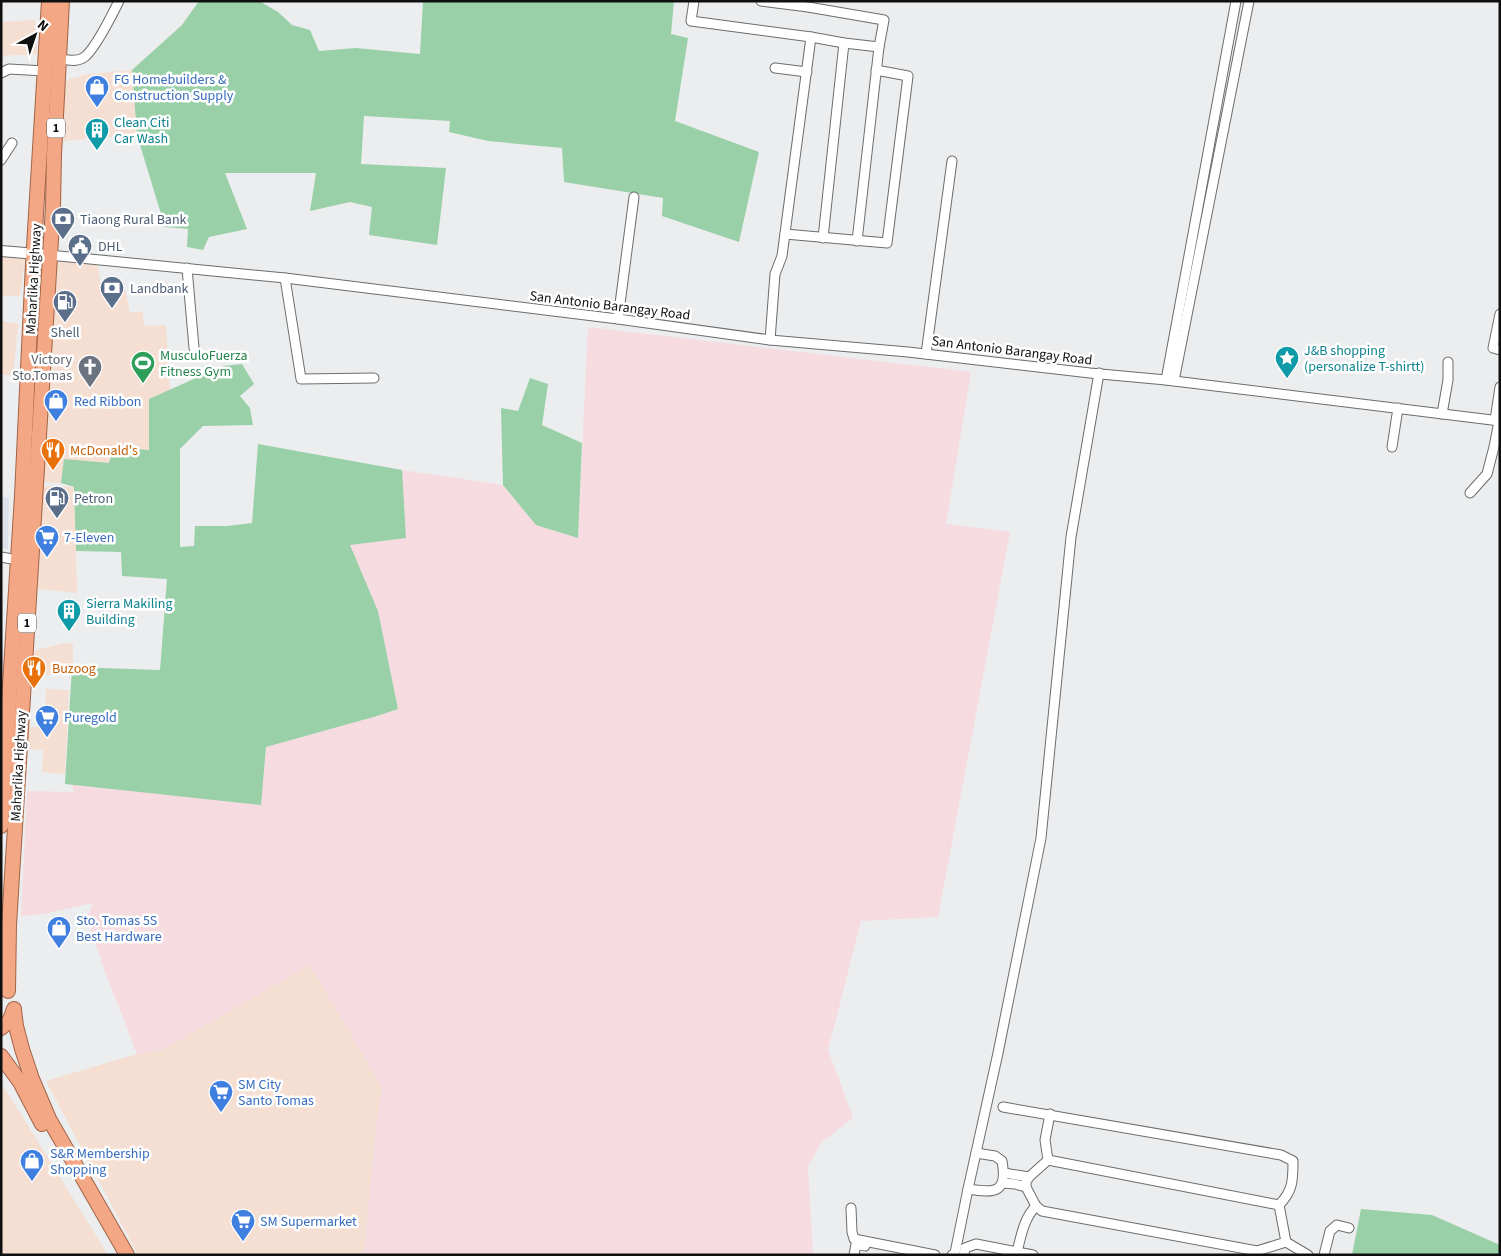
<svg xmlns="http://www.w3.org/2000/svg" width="1501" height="1256" viewBox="0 0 1501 1256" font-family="'Source Sans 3',sans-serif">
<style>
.commercial{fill:#f5ded2}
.industrial{fill:#f6dbe0}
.built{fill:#dde1e9}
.green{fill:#99d0a8}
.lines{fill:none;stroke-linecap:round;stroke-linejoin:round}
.minor-casing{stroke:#6b6c6d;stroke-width:11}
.tertiary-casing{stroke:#6b6c6d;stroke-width:12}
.trunk-casing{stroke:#a16448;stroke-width:16}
.minor{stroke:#fff;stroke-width:9}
.tertiary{stroke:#fff;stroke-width:10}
.trunk{stroke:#f3a784;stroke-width:14}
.labels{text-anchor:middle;stroke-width:5;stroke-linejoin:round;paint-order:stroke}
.shield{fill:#fff;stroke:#575758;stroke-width:1}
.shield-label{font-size:12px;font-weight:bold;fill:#0f0f10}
.shop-label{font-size:14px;fill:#366cbe;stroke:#fff;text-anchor:start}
.culture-label{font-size:14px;fill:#0d838f;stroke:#fff;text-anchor:start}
.service-label{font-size:14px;fill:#4e5e75;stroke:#fff;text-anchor:start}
.street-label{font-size:14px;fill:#0f0f10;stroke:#fff}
.leisure-label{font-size:14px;fill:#27864d;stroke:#fff;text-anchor:start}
.worship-label{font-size:14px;fill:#5b616d;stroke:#fff;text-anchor:end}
.food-label{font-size:14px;fill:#c56008;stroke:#fff;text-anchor:start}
</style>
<rect width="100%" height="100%" fill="#ecedee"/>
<!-- commercial -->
<g class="commercial">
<polygon points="35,20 37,54 1,56 1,22"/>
<polygon points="132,70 137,135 61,141 59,82 88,74"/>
<polygon points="1,254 25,257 20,296 1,296"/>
<polygon points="56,260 97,262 102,292 125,289 130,313 142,311 145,326 166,325 170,391 149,399 150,450 114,447 109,463 64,459 61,483 42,482"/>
<polygon points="1,321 18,324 13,376 1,374"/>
<polygon points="40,486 74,487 77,593 36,589"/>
<polygon points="65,643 73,644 73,675 33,675 33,651"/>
<polygon points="46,689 69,690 65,774 42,772 43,750 28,749 29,727 44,727"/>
<polygon points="310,964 382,1087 375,1138 364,1255 138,1255 46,1081 137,1054 162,1050"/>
<polygon points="1,1083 14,1103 108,1255 1,1255"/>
</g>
<!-- industrial -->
<polygon class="industrial" points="588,327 971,372 946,524 1010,532 938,917 861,921 828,1050 853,1118 822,1142 808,1166 813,1255 364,1255 375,1138 382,1087 310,965 162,1050 137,1054 103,966 87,917 93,903 43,914 21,916 27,791 74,792 72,785 261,804 266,747 377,716 398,709 378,611 350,545 405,537 402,470 503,485 536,525 578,538"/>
<!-- built -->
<polygon class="built" points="1,497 9,498 8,549 1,548"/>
<!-- green -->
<g class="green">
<polygon points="199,1 259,1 278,12 292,25 310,30 319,51 356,48 420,54 423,1 674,1 671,34 688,38 675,121 759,152 739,242 662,216 663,198 564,182 562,148 488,141 449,132 450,121 364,116 361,164 446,168 437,245 369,235 372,207 350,202 310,211 316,173 225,173 247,229 209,237 203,250 187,247 188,229 165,227 137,135 132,70 182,25"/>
<polygon points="242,364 254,384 240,396 250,408 253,425 203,426 180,449 180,547 194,546 195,526 227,526 252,523 258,444 402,470 406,538 350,545 378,611 398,709 377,716 266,747 261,805 65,784 72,667 160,670 167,579 122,576 121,552 76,551 74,487 61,483 64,459 109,463 114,447 149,450 149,399 223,366"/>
<polygon points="530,378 548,384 542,425 582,443 578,538 536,525 503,485 501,408 518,411"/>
<polygon points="1361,1209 1432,1215 1500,1245 1500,1255 1352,1255"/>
</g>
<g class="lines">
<defs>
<g id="minor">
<polyline points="694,1 691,21 811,37 844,43 879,47"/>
<polyline points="761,1 808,7 884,20 879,47 857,241"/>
<path d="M60,59C67,60 76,62 83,58C94,52 113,13 119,1"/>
<polyline points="775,68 807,72"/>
<polyline points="1,73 9,69 45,71"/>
<polyline points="1,160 12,143"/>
<polyline points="785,234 887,243 908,76 876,70"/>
<polyline points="823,238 844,43"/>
<polyline points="49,255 285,278 618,319 770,340 908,352 1090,373 1166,380 1500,421"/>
<polyline points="187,268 194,348"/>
<polyline points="285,278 301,379 374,378"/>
<polyline points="1500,314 1493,348 1500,350"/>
<polyline points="618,319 634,197"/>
<polyline points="770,340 775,274 782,256 811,37"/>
<polyline points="926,354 952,161"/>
<polyline points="1166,380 1236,1"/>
<polyline points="1174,381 1249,1"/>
<polyline points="1442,414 1448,380 1448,362"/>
<polyline points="1495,420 1500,387"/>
<polyline points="1392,447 1398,408"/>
<polyline points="1470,493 1487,474 1494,447 1499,421"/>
<polyline points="1,557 23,561"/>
<path d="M1003,1107L1281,1155L1293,1161C1293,1180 1293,1191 1279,1205L1286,1242L1257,1251L1042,1211L1036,1206L1026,1187V1182L1029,1177L1048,1160L1279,1205"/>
<polyline points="1048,1160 1045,1140 1050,1114"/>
<polyline points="1004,1173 1029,1177"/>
<polyline points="1003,1183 1015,1184 1026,1187"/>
<path d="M968,1189C994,1193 1008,1194 1002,1161L995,1156L976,1153"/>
<polyline points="851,1208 852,1232 854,1239 935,1255"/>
<polyline points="1286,1242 1308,1255"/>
<path d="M1017,1252C1021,1236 1024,1218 1036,1206"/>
<polyline points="854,1255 856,1244 865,1246"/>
<polyline points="952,1255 955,1253 968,1189 998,1053 1041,838 1071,537 1099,373"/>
<polyline points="964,1255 965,1248 976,1244 1033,1255"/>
<polyline points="1324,1255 1330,1231 1337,1225 1349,1228"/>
</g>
<polyline id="tertiary" points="1,251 49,255"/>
<g id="trunk">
<polyline points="1,826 22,496 33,263 49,1"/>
<polyline points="8,991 9,925 53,207 54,154 62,1"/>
<polyline points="14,1010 16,1026 22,1049 32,1079 49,1119 127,1255"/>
<polyline points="1,1028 10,1020 14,1009"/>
<polyline points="1,1056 20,1082 42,1124"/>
</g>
</defs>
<!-- minor casing -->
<use href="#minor" class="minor-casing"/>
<!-- tertiary casing -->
<use href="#tertiary" class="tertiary-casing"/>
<!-- trunk casing -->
<use href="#trunk" class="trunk-casing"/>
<!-- minor -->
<use href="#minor" class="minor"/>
<!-- tertiary -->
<use href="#tertiary" class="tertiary"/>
<!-- trunk -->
<use href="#trunk" class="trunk"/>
</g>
<!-- icons -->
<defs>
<symbol id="shop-pin" viewBox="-11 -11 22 30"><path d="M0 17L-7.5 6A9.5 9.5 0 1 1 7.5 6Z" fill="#3f7fe0" stroke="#fff"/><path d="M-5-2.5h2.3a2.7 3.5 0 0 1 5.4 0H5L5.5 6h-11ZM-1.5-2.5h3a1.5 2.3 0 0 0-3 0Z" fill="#fff"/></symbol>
<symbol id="building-pin" viewBox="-11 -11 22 30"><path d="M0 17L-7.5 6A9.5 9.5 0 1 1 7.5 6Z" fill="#0f9aa8" stroke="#fff"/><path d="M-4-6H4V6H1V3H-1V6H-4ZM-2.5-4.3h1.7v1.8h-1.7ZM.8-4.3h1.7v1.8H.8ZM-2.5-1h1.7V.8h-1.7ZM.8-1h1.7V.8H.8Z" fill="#fff"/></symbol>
<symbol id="bank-pin" viewBox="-11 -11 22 30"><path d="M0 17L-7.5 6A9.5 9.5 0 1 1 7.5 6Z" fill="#5c6f8a" stroke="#fff"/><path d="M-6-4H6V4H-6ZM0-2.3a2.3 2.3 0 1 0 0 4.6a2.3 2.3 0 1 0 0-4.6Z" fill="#fff"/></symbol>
<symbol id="civic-pin" viewBox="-11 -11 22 30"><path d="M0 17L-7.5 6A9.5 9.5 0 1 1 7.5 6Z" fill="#5c6f8a" stroke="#fff"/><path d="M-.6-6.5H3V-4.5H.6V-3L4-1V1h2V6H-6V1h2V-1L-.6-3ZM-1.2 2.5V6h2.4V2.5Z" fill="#fff"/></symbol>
<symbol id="fuel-pin" viewBox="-11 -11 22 30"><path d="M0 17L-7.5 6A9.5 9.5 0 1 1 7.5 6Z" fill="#5c6f8a" stroke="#fff"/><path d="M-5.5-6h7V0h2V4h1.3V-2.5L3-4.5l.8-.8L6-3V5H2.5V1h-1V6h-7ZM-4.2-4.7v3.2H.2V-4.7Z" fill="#fff"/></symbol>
<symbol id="sight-pin" viewBox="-11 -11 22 30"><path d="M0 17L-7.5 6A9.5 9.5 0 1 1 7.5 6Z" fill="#0f9aa8" stroke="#fff"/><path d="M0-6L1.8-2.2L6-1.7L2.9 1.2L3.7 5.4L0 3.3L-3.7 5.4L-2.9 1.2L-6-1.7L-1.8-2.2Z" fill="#fff"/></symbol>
<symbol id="stadium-pin" viewBox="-11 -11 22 30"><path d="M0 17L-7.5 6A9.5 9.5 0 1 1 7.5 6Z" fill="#2e9e5b" stroke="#fff"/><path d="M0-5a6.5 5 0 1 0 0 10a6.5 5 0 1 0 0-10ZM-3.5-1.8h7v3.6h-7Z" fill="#fff"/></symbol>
<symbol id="church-pin" viewBox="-11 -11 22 30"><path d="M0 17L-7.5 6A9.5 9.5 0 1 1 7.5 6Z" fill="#6b7280" stroke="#fff"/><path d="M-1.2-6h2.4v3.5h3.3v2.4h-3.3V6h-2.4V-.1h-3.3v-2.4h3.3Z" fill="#fff"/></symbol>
<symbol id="restaurant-pin" viewBox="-11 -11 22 30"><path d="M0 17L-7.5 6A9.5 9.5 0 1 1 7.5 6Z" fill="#e8710a" stroke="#fff"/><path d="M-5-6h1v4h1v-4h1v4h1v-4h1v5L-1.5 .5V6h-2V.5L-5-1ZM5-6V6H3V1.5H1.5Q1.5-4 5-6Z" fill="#fff"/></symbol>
<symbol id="supermarket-pin" viewBox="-11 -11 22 30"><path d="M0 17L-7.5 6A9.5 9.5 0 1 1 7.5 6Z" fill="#3f7fe0" stroke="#fff"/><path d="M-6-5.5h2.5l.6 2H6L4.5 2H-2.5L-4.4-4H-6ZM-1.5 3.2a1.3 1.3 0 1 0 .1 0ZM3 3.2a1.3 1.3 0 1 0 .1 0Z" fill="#fff"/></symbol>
</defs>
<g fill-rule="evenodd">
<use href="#shop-pin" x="83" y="73" width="28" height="38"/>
<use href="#building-pin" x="83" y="116" width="28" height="38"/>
<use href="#bank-pin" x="49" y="205" width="28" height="38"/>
<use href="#civic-pin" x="66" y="232" width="28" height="38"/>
<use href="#bank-pin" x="98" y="274" width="28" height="38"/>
<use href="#fuel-pin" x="51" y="288" width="28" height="38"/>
<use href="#sight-pin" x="1273" y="344" width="28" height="38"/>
<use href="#stadium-pin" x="129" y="349" width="28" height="38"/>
<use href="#church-pin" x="76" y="353" width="28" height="38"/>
<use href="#shop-pin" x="42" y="387" width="28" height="38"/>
<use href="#restaurant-pin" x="39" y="436" width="28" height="38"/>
<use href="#fuel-pin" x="43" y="484" width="28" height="38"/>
<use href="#supermarket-pin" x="33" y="523" width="28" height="38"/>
<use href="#building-pin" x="55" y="597" width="28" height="38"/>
<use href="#restaurant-pin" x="20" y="654" width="28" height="38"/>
<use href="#supermarket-pin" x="33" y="703" width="28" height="38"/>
<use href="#shop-pin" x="45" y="914" width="28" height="38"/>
<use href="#supermarket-pin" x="207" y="1078" width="28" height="38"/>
<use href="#shop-pin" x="18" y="1147" width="28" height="38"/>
<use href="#supermarket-pin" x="229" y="1207" width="28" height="38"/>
</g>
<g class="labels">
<!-- shield labels -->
<g class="shield">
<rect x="47" y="118.5" width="18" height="19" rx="4"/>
<rect x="18" y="613.5" width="18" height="19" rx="4"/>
</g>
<g class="shield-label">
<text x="56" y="132">1</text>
<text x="27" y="627">1</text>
</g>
<!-- shop labels -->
<g class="shop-label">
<text x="114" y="84">FG Homebuilders &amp;<tspan x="114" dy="16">Construction Supply</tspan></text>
<text x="74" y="406">Red Ribbon</text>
<text x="64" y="542">7-Eleven</text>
<text x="64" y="722">Puregold</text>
<text x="76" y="925">Sto. Tomas 5S<tspan x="76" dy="16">Best Hardware</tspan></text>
<text x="238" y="1089">SM City<tspan x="238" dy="16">Santo Tomas</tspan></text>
<text x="50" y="1158">S&amp;R Membership<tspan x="50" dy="16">Shopping</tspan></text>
<text x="260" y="1226">SM Supermarket</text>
</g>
<!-- culture labels -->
<g class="culture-label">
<text x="114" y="127">Clean Citi<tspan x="114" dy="16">Car Wash</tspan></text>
<text x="1304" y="355">J&amp;B shopping<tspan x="1304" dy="16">(personalize T-shirtt)</tspan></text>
<text x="86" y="608">Sierra Makiling<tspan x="86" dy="16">Building</tspan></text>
</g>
<!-- service labels -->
<g class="service-label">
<text x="80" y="224">Tiaong Rural Bank</text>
<text x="98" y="251">DHL</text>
<text x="130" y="293">Landbank</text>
<text x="65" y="337" text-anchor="middle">Shell</text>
<text x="74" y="503">Petron</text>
</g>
<!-- street labels -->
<g class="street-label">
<text transform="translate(33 279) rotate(-87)" y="5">Maharlika Highway</text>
<text transform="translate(610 305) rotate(7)" y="5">San Antonio Barangay Road</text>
<text transform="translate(1012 350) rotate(7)" y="5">San Antonio Barangay Road</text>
<text transform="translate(18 766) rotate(-87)" y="5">Maharlika Highway</text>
</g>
<!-- leisure labels -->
<g class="leisure-label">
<text x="160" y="360">MusculoFuerza<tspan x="160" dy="16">Fitness Gym</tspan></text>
</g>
<!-- worship labels -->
<g class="worship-label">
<text x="72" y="364">Victory<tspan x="72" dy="16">Sto.Tomas</tspan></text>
</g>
<!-- food labels -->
<g class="food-label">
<text x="70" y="455">McDonald's</text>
<text x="52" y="673">Buzoog</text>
</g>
</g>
<!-- border -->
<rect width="1501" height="1256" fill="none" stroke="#0f0f10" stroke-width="5"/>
<!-- north arrow -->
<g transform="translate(35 35) rotate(40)" stroke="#ffffff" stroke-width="4" paint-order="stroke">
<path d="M0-4L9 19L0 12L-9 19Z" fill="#0f0f10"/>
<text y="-8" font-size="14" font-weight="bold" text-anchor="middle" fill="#0f0f10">N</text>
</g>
</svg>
